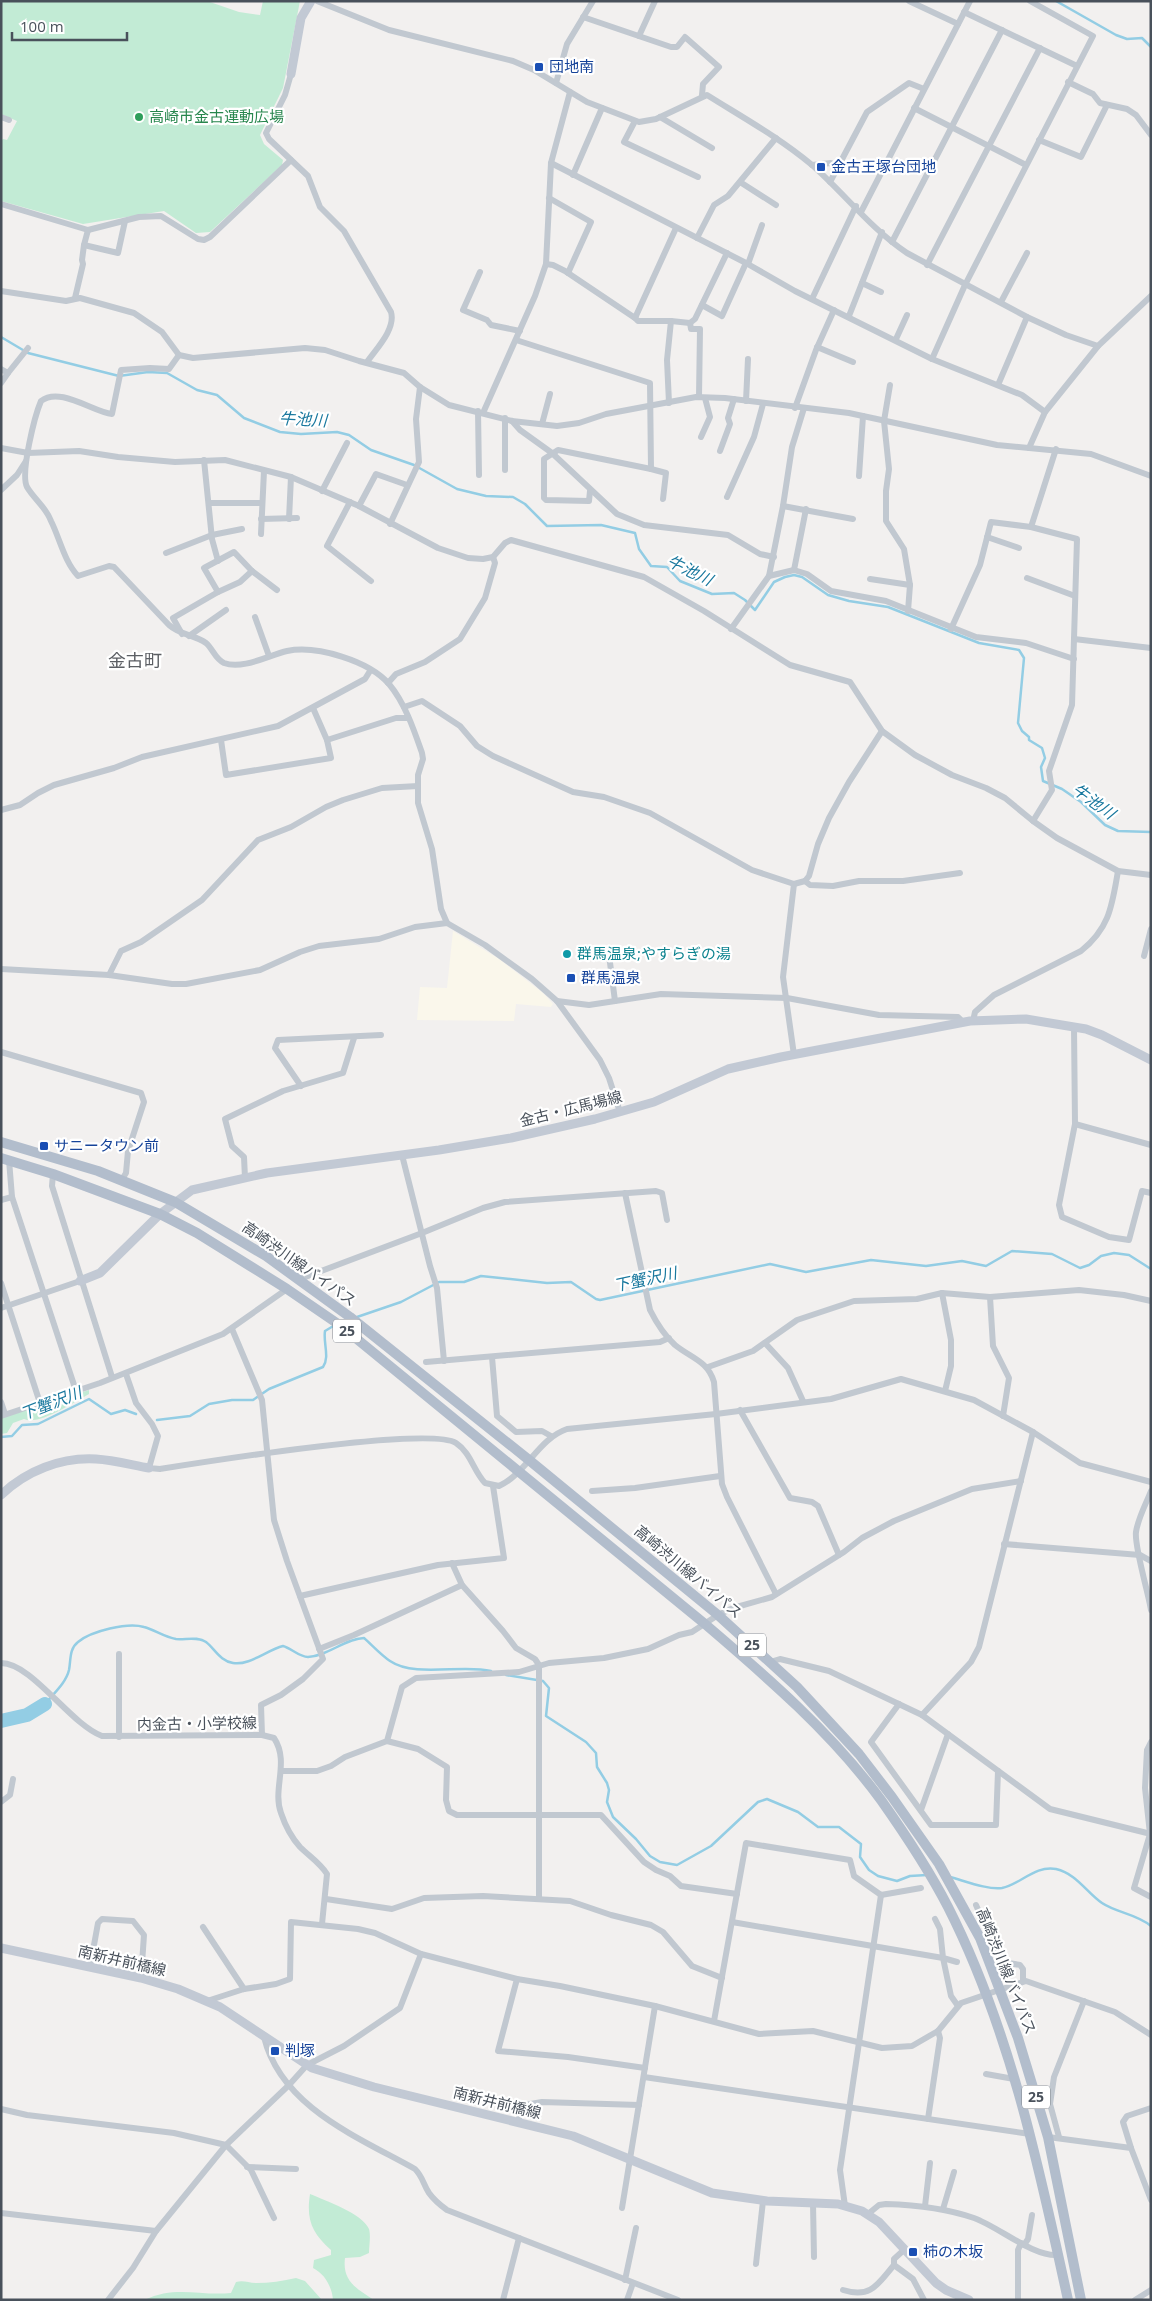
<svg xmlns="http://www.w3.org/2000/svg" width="1152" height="2301" viewBox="0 0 1152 2301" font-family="'Open Sans','Noto Sans JP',sans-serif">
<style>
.commercial{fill:#faf7eb}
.green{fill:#c2ebd5}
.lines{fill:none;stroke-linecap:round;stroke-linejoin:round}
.stream{stroke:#93cde4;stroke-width:2.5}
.river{stroke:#93cde4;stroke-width:14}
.street{stroke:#c1c8d0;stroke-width:6}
.secondary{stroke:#c2c9d4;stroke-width:9}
.primary{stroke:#b2bdcc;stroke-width:10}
.transit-dot{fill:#1a4fb4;stroke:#fff;stroke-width:2}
.leisure-dot{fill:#2e9e5b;stroke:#fff;stroke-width:2}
.culture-dot{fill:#0f9aa8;stroke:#fff;stroke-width:2}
.labels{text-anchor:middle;stroke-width:4.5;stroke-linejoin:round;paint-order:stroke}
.shield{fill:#fff;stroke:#80858c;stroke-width:1}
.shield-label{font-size:14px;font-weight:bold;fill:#49515b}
.transit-label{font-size:15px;fill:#164399;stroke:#fff;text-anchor:start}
.leisure-label{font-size:15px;fill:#27864d;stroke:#fff;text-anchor:start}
.culture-label{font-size:15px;fill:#0d838f;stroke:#fff;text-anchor:start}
.street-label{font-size:15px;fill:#49515b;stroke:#fff}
.water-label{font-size:16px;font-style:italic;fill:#19789e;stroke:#fff}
.quarter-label{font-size:18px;fill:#5c5f64;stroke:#fff}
</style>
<rect width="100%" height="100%" fill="#f2f0ef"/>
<!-- commercial -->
<polygon class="commercial" points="453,931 499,959 543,993 553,1004 551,1007 516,1004 514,1021 417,1020 420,987 447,988"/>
<!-- green -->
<g class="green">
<polygon points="1,1 207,1 239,12 260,15 263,1 300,1 283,88 260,135 264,144 283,160 282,165 210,232 196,233 164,211 83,224 1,201 1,141 3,139 7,140 17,121 1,114"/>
<path d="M89,1390V1394C74,1402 39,1426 24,1419L13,1423L7,1433L1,1434V1418Z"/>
<path d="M310,2194C326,2201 362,2213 369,2229C371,2236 369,2246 369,2253L360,2257L345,2258C342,2281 357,2289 374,2300H333C332,2287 325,2274 313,2268L314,2260L331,2255V2250C312,2233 306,2220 310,2194Z"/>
<path d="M296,2278L305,2281L322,2300H144C176,2285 198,2296 231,2293L236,2282C244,2280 248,2283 256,2283C269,2283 283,2281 296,2278Z"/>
</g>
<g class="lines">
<!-- stream -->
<g class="stream">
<polyline points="1056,1 1116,35 1127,39 1142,38 1151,47"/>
<polyline points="1,337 28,353 119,376 148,372 167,373 197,390 217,395 244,418 280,432 301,434 337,432 349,435 371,450 414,465 457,489 486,496 513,497 525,504 547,526 601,525 635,533 639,549 651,566 667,567 680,581 712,594 734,593 745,600 755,610 774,582 785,577 794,575 802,577 828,595 849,601 888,607 979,643 1019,650 1024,658 1018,723 1022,731 1029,737 1029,740 1042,748 1045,758 1041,767 1043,781 1062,789 1081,802 1105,825 1118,831 1151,832"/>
<polyline points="357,1317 401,1302 439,1282 464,1282 481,1276 547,1283 571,1282 596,1299 600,1300 770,1264 806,1272 871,1260 926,1266 962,1261 986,1266 1012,1251 1052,1254 1080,1268 1089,1265 1101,1256 1114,1253 1129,1255 1151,1269"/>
<path d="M157,1420L190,1416L209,1404L232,1400H253L269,1389L323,1367C330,1357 323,1343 325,1331L335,1325"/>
<polyline points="1,1437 12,1436 22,1425 38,1424 89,1399 111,1414 125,1410 136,1414"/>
<polyline points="506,1675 543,1681 549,1688 546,1716 586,1742 596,1753 597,1767 607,1783 609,1790 607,1802 613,1817 636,1839 650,1856 660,1862 677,1865 711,1846 758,1802 767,1799 798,1812 818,1827 839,1827 861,1844 860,1857 869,1870 878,1876 897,1881 910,1876 927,1875"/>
<path d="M45,1704C53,1694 66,1683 69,1670C71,1660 69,1649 78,1642C91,1631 128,1622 144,1627C155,1630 164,1637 176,1639C185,1640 198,1636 206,1642C215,1649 220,1661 233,1663C249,1666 267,1650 283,1646C291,1648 299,1657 308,1657C328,1656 344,1639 364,1638C372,1645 381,1655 390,1661C415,1678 462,1664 491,1671"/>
<path d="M950,1877C965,1881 988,1890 1002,1888C1021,1884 1035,1865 1056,1869C1077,1874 1086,1892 1102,1903C1117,1913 1137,1914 1151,1926"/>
</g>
<!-- river -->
<polyline class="river" points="1,1721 27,1715 45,1704"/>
<!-- street -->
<g class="street">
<path d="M317,1L389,30L513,61L534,70L587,102L639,122L656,119L707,95C742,117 780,138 812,165C844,193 871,229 907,253L1027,317L1066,335L1098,346"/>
<polyline points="909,1 958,24"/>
<polyline points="964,12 1077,66"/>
<polyline points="583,17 671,47 677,47 685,37 719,67 703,84 702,95"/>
<polyline points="639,36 655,1"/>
<path d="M291,74L285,95L266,133L269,139L308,176L320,207L344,231L391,312C396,329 376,349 367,362"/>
<polyline points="1068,82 1093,94 1100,103 1127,109 1136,115 1151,135"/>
<polyline points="556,83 567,44 593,1"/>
<polyline points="914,108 1026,165"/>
<polyline points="1,117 9,120"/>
<polyline points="660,117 712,148"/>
<polyline points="635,121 624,142 698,177"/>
<polyline points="1039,140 1081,157 1107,105"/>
<polyline points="551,163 746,263 795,291 932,359 1022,395 1045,412"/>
<polyline points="812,165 831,163 837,167"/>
<polyline points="573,175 602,108"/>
<polyline points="740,182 776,205"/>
<polyline points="830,182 867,112 909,83 924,89"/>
<polyline points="549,198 591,222 568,273"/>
<polyline points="1,204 88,230 139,217 161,216 198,239 204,240 210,237 291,160"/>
<polyline points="861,212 970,1"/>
<polyline points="88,230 84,245 118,253 125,221"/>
<polyline points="697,238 714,205 728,196 776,138"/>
<polyline points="892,242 1002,30"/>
<polyline points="546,264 553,265 565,271 635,318 676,228"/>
<polyline points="748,264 762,225"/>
<polyline points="927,265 1040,48"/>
<polyline points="480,272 463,310 487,320 491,325 520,331"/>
<polyline points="862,283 881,292"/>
<polyline points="1,291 66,301 80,298 134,313 162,332 179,355 193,358 305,348 325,350 359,361 404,373 420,387 449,405 512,421 557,426 579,423 606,414 696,397 725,398 849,413 997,445 1091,454 1151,476"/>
<polyline points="75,298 83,264 82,260 84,245"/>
<polyline points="812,299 856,206"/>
<polyline points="1001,302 1027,253"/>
<polyline points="702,305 722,316 746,263"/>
<polyline points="849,316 882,232"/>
<polyline points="635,318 638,321 671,321 667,360 669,403"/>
<polyline points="671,321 690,323 695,319 727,253"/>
<polyline points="690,323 691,329 700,329 699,397"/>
<polyline points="896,339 907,315"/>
<polyline points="516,340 650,383 651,469 558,450 544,459 544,498 546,500 589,501 590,491"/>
<polyline points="817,347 853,362"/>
<path d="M179,355L169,369L150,368L121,370L112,414C93,412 60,386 41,401C35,415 20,473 27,487C34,499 46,507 51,521C60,539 64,561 78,576L109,566L114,567L169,625C180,635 195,635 206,643C213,649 215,659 224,663C243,670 269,655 287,651C317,645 369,661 389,684C405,703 414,730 422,753L423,759L418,775V803L432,849L441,909L447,923"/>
<polyline points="932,359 965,285 1093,36 1030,1"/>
<polyline points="1,369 8,373 1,383"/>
<polyline points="8,373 28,348"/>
<polyline points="890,385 884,421 889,469 886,491 886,521 904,549 910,585 908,611"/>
<polyline points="998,385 1027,317"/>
<polyline points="746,401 748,359"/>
<polyline points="795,408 816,350 834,310"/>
<polyline points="478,411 479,475"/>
<polyline points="483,413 535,296 546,264 551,163 570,92"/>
<polyline points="505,418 505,470"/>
<polyline points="512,421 520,430 552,453 617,514 644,525 728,535 760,554 774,557"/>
<polyline points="542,424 550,394"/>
<polyline points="701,437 710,417 705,398"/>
<polyline points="1,448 28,453 79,451 118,457 175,462 225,460 291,477 359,506 438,548 468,558 483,559 493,557 505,543 511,540 644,577 704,611 790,665 850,682 882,731 915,755 952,775 986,788 1005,798 1033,821 1057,838 1118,871 1151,875"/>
<polyline points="1029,448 1045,412 1098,346 1151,296"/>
<polyline points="720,451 730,424 728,418 734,399"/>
<polyline points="204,460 212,539 218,561"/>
<polyline points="651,469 666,473 663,499"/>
<polyline points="859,476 863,416"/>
<polyline points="1,490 17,475 26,461"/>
<polyline points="322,491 347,443"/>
<polyline points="727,497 754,437 763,404"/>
<polyline points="350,502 327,546 371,581"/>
<polyline points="209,503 262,503"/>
<polyline points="359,506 376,474 407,485"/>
<polyline points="783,506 853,519"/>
<polyline points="261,519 297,518"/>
<polyline points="289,519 291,477"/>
<polyline points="390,524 419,462 416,419 420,387"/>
<polyline points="1031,527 1056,449"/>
<polyline points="261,534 264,471"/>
<polyline points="987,537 1019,548"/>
<polyline points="166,553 212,535 242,529"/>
<polyline points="794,570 806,509"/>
<polyline points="769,576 794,570 807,574 831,591 886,601 976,637 1026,643 1074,659"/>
<polyline points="1027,578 1075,596"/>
<polyline points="870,579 910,585"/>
<polyline points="218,592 204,568 234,552 252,571 277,590"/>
<polyline points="255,617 269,656"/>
<polyline points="731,629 769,576 783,506 792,447 804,408"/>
<polyline points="951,629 980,565 991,522 1031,527 1077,539 1072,705 1049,771 1052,790 1033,821"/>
<polyline points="182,634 173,618 218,592 240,582 252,571"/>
<polyline points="189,636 226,610"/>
<polyline points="1074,639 1151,648"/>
<polyline points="388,683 396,674 425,662 460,639 485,598 495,563 493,557"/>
<polyline points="404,707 422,701 460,726 477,746 493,756 573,792 604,797 650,813 752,870 794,884 805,881 809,876 818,844 829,818 849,782 882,731"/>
<polyline points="313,708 327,740"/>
<polyline points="221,740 226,775 331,758 327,740 396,718 408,718"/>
<polyline points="1,810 20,805 38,793 54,785 114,768 142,757 278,726 365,679 370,671"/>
<polyline points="805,881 810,885 833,886 859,881 903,881 960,873"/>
<polyline points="609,955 615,1001"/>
<polyline points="1144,956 1151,929"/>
<polyline points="1,969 109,975 172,984 186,984 260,970 300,952 319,946 379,939 415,927 447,923 485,945 532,979 557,1001 600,1060 609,1078 620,1112"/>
<polyline points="109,975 121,951 141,942 202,900 258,840 291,827 326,807 343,800 382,788 418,786"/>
<polyline points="557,1001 589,1005 661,994 787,998 879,1015 958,1017 963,1022"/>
<path d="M973,1021L975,1012L994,995L1081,951C1110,928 1112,905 1118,871"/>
<polyline points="1074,1027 1075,1124 1059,1205 1062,1217 1109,1237 1129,1240 1142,1191 1151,1193"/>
<polyline points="1,1052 141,1093 144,1102 128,1151 126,1173 121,1181"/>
<polyline points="794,1055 783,977 794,884"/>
<polyline points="301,1086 275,1048 278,1040 381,1035"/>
<polyline points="1075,1124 1151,1145"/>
<polyline points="402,1155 430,1266 437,1288 444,1361"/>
<polyline points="9,1160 12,1197 76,1391"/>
<polyline points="53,1174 52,1186 112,1377"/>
<polyline points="245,1178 244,1157 232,1146 225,1119 283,1091 343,1073 354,1038"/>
<path d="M625,1193L650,1310C657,1324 664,1335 675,1345C691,1358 708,1361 714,1382L722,1484L727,1497L776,1594"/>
<polyline points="1,1200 12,1197"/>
<polyline points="300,1279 422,1233 483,1208 505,1202 656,1191 662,1193 667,1220"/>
<polyline points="1,1283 40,1403"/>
<polyline points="942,1293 951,1340 951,1366 945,1391"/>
<polyline points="990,1297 993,1346 1009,1378 1003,1416"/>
<polyline points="1,1308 80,1281"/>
<polyline points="232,1329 262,1400 274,1520 287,1561 323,1659 303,1679 281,1695 261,1705 262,1735"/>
<polyline points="765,1343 788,1368 803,1401"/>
<polyline points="492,1357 497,1416 516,1432 542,1431 551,1436"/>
<polyline points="426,1362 660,1342 669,1338"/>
<polyline points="708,1367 753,1351 797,1320 854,1301 917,1299 942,1293 990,1297 1079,1290 1124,1295 1151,1301"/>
<path d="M126,1374L136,1403L152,1424L158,1436L149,1468L160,1469C204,1462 429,1426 456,1443C471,1453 473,1470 485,1483L499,1486C527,1473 538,1439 567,1429L716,1414L831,1399L901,1379L974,1400L1033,1432L1080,1463L1151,1482"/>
<polyline points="1,1402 5,1414"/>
<polyline points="740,1410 790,1498 812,1502 818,1506 839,1555"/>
<polyline points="1,1416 100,1383 223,1334 287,1289"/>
<polyline points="592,1491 635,1488 720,1476"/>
<path d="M1151,1491C1146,1504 1138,1518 1136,1532C1134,1546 1148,1591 1151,1610"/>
<polyline points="1004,1544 1140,1555 1151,1561"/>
<polyline points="452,1563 462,1585 503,1631 516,1648 535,1659 539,1665 539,1899"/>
<polyline points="300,1596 438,1565 504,1558 493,1486"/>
<polyline points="319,1649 354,1635 462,1585"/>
<polyline points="770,1662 780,1659 829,1671 922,1715 1050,1809 1151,1834"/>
<path d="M1,1663C32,1663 70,1724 102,1736L262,1735L274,1738C290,1762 272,1789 281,1813C285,1825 291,1837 300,1847C309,1856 320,1863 327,1874L322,1924"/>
<polyline points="899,1704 871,1742 931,1825 996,1825 998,1771"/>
<polyline points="922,1715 971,1662 979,1647 1033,1432"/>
<polyline points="119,1737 119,1654"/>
<polyline points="387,1741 418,1749 447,1767 446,1800 449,1811 457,1815 601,1815 644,1862 656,1870 670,1876 681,1886 737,1894"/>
<polyline points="1151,1742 1147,1750 1145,1788 1150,1834 1134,1888 1151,1897"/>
<polyline points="282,1771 317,1771 331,1766 345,1757 387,1741 402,1687 416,1678 519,1672 549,1663 604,1658 648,1649 679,1635 692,1632 718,1615 733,1608 772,1597 844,1552 862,1538 894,1521 972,1489 1021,1481"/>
<polyline points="1,1802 10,1795 13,1779"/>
<polyline points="921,1810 948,1734"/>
<polyline points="326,1899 392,1909 424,1898 483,1896 570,1901 611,1915 651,1925 663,1932 692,1966 722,1978"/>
<polyline points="976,1905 1000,1959 1003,1962 1020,1965 1023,1969 1023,1981"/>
<polyline points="935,1919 940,1929 943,1958 957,1962"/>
<polyline points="732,1922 943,1958 951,1996 958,2006"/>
<polyline points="203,1927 244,1989"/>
<polyline points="90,1967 98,1923 102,1919 133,1921 144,1935 141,1978"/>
<polyline points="517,1979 498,2051 568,2057 645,2068"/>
<polyline points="207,2001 244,1989 276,1984 290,1979 291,1922 358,1929 375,1933 421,1954 517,1979 560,1986 655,2006 759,2034 813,2031 882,2048 912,2046 938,2031 961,2003 1026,1981 1115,2012 1151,2035"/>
<polyline points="714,2021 746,1843 850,1860 854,1876 881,1895 921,1888"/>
<path d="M264,2037C281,2107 358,2137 415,2169C423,2177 423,2184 429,2193C434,2200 440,2205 447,2210L678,2300"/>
<polyline points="986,2074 1014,2079"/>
<polyline points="644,2077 1030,2134"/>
<polyline points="1,2109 27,2115 174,2133 226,2145 251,2170 274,2218"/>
<polyline points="928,2119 940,2038 938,2031"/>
<polyline points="519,2123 519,2106 542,2102 639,2105"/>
<polyline points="1048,2137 1131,2148 1151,2200"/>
<polyline points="1059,2137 1050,2104 1054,2077 1084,2001"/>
<polyline points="1131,2148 1123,2122 1127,2116 1151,2108"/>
<polyline points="247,2167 296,2169"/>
<polyline points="813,2203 814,2257"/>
<polyline points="845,2206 840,2170 881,1895"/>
<polyline points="925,2206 930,2163"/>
<polyline points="622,2208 655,2006"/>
<polyline points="943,2209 954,2172"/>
<polyline points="1,2213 156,2231"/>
<path d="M868,2214L879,2205L886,2204C916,2205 945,2208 974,2218C999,2227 1033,2257 1058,2255"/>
<polyline points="1024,2245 1028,2239 1032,2215"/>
<polyline points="905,2249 894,2259 894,2265 913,2279 924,2300"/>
<polyline points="756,2264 763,2201"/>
<polyline points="625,2280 636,2228"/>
<path d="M843,2290C871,2299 878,2284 894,2265"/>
<polyline points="108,2300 133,2268 156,2231 226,2145 289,2085 307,2065 344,2046 400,2008 421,1954"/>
<polyline points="503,2300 519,2238"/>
<polyline points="627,2300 633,2283"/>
<polyline points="1018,2300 1018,2250 1021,2243"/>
<polyline points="1135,2300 1151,2290"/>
</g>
<!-- secondary -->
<g class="secondary">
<polyline points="291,74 301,18 311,1"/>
<polyline points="80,1281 100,1273 160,1214 192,1190 267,1173 439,1150 511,1138 595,1119 654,1102 728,1069 781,1057 970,1021 1026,1019 1086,1029 1102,1035 1151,1060"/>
<path d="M1,1495C26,1471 61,1457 96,1459C113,1460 132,1465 149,1468"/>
<polyline points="1,1948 141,1978 178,1989 220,2007 312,2068 374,2087 573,2136 712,2193 767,2201 838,2204 862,2211 879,2222 936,2283 946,2290 969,2300"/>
</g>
<!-- primary -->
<g class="primary">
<polyline points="1,1142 98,1171 175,1202 266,1256 350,1317 529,1460 718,1615 797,1687 859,1754 892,1797 939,1864 980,1938 1018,2038 1048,2137 1081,2300"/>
<path d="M1,1158L53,1174L160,1214L197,1233L287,1289L341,1326L705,1624C767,1677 832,1733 881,1800C905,1834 929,1870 948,1907C1010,2029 1039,2167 1068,2300"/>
</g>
</g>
<!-- markers -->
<g class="transit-dot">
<rect x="534" y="62" width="10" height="10" rx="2.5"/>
<rect x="816" y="162" width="10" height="10" rx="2.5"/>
<rect x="566" y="973" width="10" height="10" rx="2.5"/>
<rect x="39" y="1141" width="10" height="10" rx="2.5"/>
<rect x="270" y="2046" width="10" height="10" rx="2.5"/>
<rect x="908" y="2247" width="10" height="10" rx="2.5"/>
</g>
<circle class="leisure-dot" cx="139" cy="117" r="5"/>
<circle class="culture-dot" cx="567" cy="954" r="5"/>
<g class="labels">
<!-- shield labels -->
<g class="shield">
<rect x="333" y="1319.5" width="28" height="23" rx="4"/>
<rect x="738" y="1633.5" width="28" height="23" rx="4"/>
<rect x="1022" y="2085.5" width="28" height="23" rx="4"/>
</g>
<g class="shield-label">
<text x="347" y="1336">25</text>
<text x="752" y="1650">25</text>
<text x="1036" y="2102">25</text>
</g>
<!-- transit labels -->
<g class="transit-label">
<text x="549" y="72">団地南</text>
<text x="831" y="172">金古王塚台団地</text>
<text x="581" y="983">群馬温泉</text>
<text x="54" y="1151">サニータウン前</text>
<text x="285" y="2056">判塚</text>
<text x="923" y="2257">柿の木坂</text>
</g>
<!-- leisure labels -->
<g class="leisure-label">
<text x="149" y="122">高崎市金古運動広場</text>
</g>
<!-- culture labels -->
<g class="culture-label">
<text x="577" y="959">群馬温泉;やすらぎの湯</text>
</g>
<!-- street labels -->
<g class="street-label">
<text transform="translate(571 1109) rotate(-14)" y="5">金古・広馬場線</text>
<text transform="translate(299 1264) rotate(35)" y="5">高崎渋川線バイパス</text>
<text transform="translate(688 1572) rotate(40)" y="5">高崎渋川線バイパス</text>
<text transform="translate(197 1724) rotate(-1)" y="5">内金古・小学校線</text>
<text transform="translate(122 1961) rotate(13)" y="5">南新井前橋線</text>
<text transform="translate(1006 1971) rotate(68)" y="5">高崎渋川線バイパス</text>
<text transform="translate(497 2103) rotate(14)" y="5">南新井前橋線</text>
</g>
<!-- water labels -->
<g class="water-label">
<text transform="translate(303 419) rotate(3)" y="6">牛池川</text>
<text transform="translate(690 570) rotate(26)" y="6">牛池川</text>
<text transform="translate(1094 801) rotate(36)" y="6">牛池川</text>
<text transform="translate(645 1279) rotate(-12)" y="6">下蟹沢川</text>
<text transform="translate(51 1403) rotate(-21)" y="6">下蟹沢川</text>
</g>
<!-- quarter labels -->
<g class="quarter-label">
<text x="135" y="667">金古町</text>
</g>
</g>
<!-- border -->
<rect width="1152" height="2301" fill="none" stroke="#49515b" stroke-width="5"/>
<!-- scale -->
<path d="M12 32v8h115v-8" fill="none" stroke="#49515b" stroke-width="2.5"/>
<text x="20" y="32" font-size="15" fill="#49515b" stroke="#ffffff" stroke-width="4" paint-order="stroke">100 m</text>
</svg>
